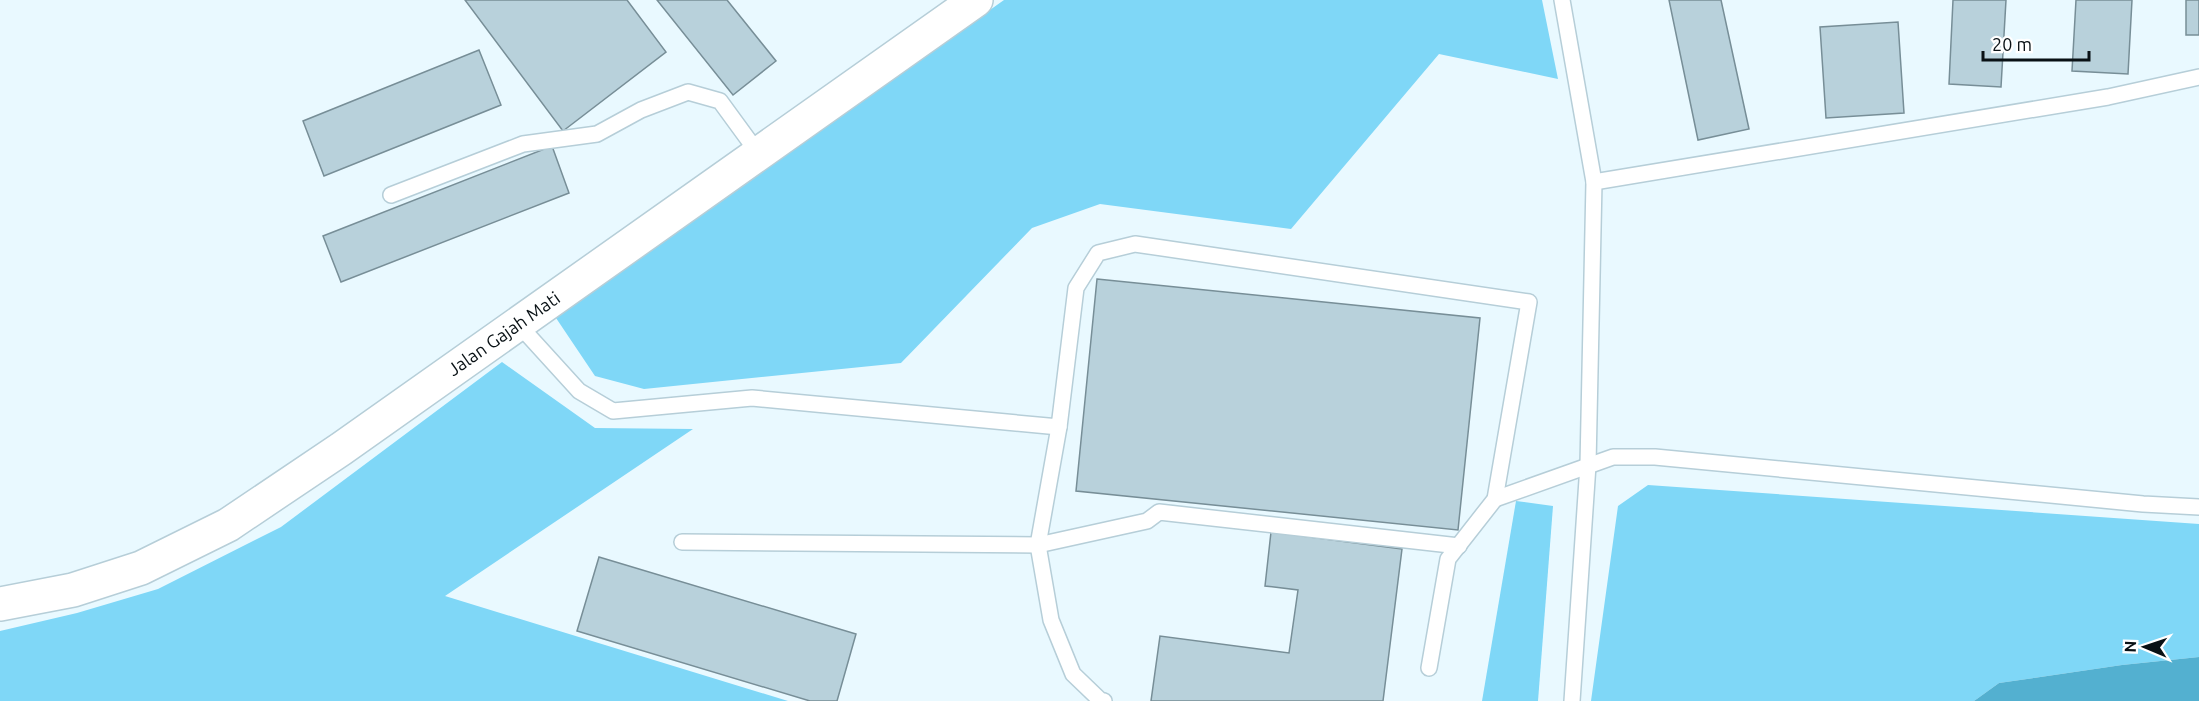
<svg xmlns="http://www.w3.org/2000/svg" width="2199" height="701" viewBox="0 0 2199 701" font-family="Ubuntu,sans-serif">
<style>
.green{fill:#7fd7f7}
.water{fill:#53b0d0}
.building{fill:#b8d1db;stroke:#778e97;stroke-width:1.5}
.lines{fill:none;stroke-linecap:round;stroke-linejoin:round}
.service-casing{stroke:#b6ced8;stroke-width:18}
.secondary-casing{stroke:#b6ced8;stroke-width:36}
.service{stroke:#fff;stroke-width:15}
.secondary{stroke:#fff;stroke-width:33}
.labels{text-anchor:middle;stroke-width:5;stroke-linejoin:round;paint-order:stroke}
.street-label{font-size:18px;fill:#091115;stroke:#fff}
</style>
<rect width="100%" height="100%" fill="#e9f9ff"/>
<!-- green -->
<g class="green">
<polygon points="1004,0 1542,0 1558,79 1439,54 1291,229 1100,204 1032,228 901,363 644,389 595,376 556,318"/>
<polygon points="502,362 595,428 693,429 445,596 788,701 0,701 0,631 77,613 158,589 281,527"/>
<polygon points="1648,485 2199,524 2199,657 2122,665 1999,683 1974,701 1591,701 1618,506"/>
<polygon points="1516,501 1553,506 1538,701 1482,701"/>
</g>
<!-- water -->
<polygon class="water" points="2199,657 2199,701 1974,701 1999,683 2122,665"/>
<!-- building -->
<g class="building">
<polygon points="465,0 627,0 666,52 563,131"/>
<polygon points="657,0 727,0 776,61 733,95"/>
<polygon points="1669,0 1721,0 1749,129 1698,140"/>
<polygon points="1953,0 2006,0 2001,87 1949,84"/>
<polygon points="2076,0 2132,0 2128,74 2072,71"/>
<rect x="2186" y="0" width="13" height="35"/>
<polygon points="1898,22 1904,113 1826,118 1820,27"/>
<polygon points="479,50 501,105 324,176 303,121"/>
<polygon points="552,146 569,193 341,282 323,236"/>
<polygon points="1097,279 1480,318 1458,530 1076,491"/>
<polygon points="1271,532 1402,549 1383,701 1151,701 1160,636 1289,653 1298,590 1265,586"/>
<polygon points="599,557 856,634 837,701 810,701 577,631"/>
</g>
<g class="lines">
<defs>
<g id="service">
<polyline points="1562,0 1594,182 1588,465 1572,701"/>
<polyline points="1594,182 2108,97 2199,77"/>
<polyline points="391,195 523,144 597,134 641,110 688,92 720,101 758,153"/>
<polyline points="518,324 579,391 613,411 752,398 1059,427 1076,288 1098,253 1135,244 1529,302 1495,499 1448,559 1429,668"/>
<polyline points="1059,427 1038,545 1051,620 1073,674 1100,700 1104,701"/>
<polyline points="1495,499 1613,457 1655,457 2143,504 2199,507"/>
<polyline points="682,542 1038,545 1147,521 1159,512 1459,546"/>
</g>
<polyline id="secondary" points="0,604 73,590 141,568 228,525 341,449 976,0"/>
</defs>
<!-- service casing -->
<use href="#service" class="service-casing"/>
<!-- secondary casing -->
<use href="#secondary" class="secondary-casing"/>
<!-- service -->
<use href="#service" class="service"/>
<!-- secondary -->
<use href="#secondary" class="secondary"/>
</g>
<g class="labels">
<!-- street labels -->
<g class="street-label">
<text transform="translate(504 334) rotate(-35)" y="6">Jalan Gajah Mati</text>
</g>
</g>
<!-- north arrow -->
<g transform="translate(2145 647) rotate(272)" stroke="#ffffff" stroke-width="4.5" paint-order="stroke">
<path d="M0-4.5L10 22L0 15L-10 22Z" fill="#091115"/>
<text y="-9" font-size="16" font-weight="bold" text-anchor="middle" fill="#091115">N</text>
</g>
<!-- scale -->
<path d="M1983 51v9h106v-9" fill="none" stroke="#091115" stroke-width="3"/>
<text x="1992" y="51" font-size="18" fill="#091115" stroke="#ffffff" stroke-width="4.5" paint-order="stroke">20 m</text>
</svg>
